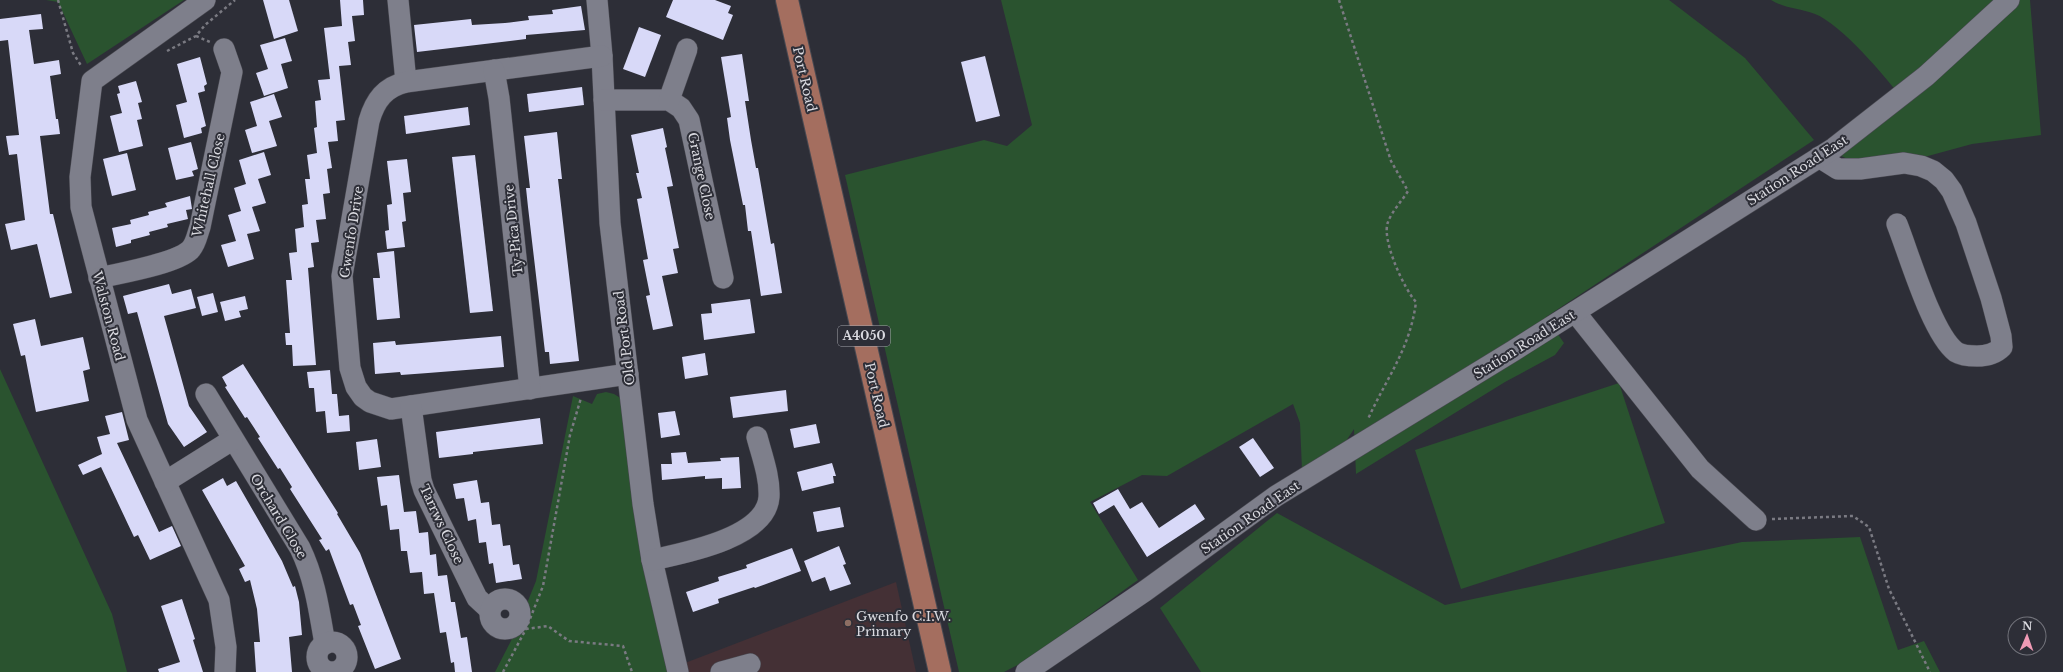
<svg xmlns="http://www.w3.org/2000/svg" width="2063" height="672" viewBox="0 0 2063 672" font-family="'Libre Baskerville',serif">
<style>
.education{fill:#443035}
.green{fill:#2a532f}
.building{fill:#d8d9f8}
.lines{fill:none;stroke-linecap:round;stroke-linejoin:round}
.minor-casing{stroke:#494951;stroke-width:22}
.major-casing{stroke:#494951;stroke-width:24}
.path{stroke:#7a7a82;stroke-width:2.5;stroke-dasharray:3 3;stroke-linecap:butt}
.minor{stroke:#7e7f8b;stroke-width:21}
.major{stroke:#a46e5f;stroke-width:22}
.education-dot{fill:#8d6e63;stroke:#2d2e37;stroke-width:1.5}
.labels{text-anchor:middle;stroke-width:4;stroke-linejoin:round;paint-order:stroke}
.shield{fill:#2d2e37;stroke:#a6a6ad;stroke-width:1}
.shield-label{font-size:12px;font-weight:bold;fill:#dadae0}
.street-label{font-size:13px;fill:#dadae0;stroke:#2d2e37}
.poi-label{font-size:13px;fill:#dadae0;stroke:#2d2e37;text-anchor:start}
</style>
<rect width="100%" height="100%" fill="#2d2e37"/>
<!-- education -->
<polygon class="education" points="896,582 916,672 687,672 685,663"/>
<!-- green -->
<g class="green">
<polygon points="46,0 184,0 87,64 58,2"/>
<polygon points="1001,0 1669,0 1745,58 1814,140 1546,317 1564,343 1555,355 1505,382 1356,474 1354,429 1340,450 1302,470 1300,423 1293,404 1167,476 1142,475 1090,502 1138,580 1027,660 1004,672 959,672 845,175 984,140 1007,146 1032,125"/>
<path d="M1771,0H2030L2041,135L1972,144L1917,159L1857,163L1841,156L1904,101C1886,77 1841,24 1815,14C1799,8 1786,9 1771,0Z"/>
<polygon points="0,369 112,614 127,672 0,672"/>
<polygon points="1619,383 1665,523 1461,589 1415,450"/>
<polygon points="606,392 614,394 622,399 652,599 667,672 495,672 515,633 536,581 573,396 592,404 597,394"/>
<polygon points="1277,513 1445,605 1742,542 1860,537 1898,650 1924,641 1940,672 1201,672 1160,608"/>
</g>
<!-- building -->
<g class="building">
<polygon points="263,0 289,0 298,31 274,39"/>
<polygon points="340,0 363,0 364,15 352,16 355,41 348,42 351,65 339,66 345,120 336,121 338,141 328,142 332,168 327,169 330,193 323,194 326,219 316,220 319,242 311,243 314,267 308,268 316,365 293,366 292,345 286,345 285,333 290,333 286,280 292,280 289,253 297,252 295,229 304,227 302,205 308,204 305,179 310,179 307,155 317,153 314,128 317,127 315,101 321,100 318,80 330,79 324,28 342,26"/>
<polygon points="673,0 715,0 731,6 728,13 733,15 723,40 666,17"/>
<polygon points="581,6 585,30 526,35 526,39 417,52 414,25 471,19 472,25 505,23 529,20 528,16 553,14 552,10"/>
<polygon points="41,14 43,29 29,30 34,64 59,60 61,74 50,76 56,119 58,119 60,134 40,136 50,214 53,214 72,293 50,298 37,244 11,250 5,224 25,220 17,154 9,155 6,136 19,135 8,40 0,41 0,19"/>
<polygon points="639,27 661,35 645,77 623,69"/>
<polygon points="285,38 292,61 281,64 288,88 264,96 256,73 268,69 260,45"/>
<polygon points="742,54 749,101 745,101 751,140 756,168 758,168 771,244 774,243 782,293 761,296 751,231 748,231 745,205 743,205 730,140 727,118 731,117 721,57"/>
<polygon points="985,56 1000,116 976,122 961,62"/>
<polygon points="200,57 207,84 204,86 205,91 198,93 206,126 201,128 202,133 184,138 176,105 187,102 177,64"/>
<polygon points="136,81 142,102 138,103 142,119 137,120 143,146 119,152 110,116 122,113 117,94 120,93 118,86"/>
<polygon points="582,87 584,105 529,112 527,94"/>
<polygon points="274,94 282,117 269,121 277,146 252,153 245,130 257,126 250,102"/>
<polygon points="468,107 470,125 406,134 404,116"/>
<polygon points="663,128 667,147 665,148 673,186 667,187 679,248 673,249 678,273 662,276 673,326 653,330 646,296 650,295 643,260 648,259 637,199 642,198 636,173 639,173 631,135"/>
<polygon points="557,132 562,179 558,179 579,361 550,364 549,352 545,352 528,207 526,188 530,188 524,136"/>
<polygon points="191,142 198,169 192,171 194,176 176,180 168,148"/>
<polygon points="264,152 271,175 258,179 266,203 252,207 260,231 247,234 254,259 228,267 221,245 236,241 228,215 241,211 234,188 246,184 239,160"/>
<polygon points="127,153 136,190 112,196 103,159"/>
<polygon points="475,155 493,311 470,313 452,157"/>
<polygon points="407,159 411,192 403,193 406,221 402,222 405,247 387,249 385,231 389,230 387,205 392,204 387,161"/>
<polygon points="190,196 192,209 186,210 188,219 167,224 168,227 149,232 150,235 131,240 131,243 116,247 112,228 131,224 130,220 149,215 148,212 167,207 165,203"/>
<polygon points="394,251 400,318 377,320 373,278 380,278 377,253"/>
<polygon points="169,284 172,294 191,289 196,308 164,316 189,406 207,432 184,447 168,424 137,312 128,314 123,296"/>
<polygon points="213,293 218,312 202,316 197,297"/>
<polygon points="245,296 248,309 239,311 241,317 225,321 220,302"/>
<polygon points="750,299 755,333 704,340 701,314 712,313 711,304"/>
<polygon points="35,319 41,346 83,337 90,369 83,371 89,401 36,412 25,355 21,356 13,324"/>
<polygon points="501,336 504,367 428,373 401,375 400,372 375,374 373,343 395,341 396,345 421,343"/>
<polygon points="705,353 708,375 685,379 682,357"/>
<polygon points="243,364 338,513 337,514 360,553 401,659 375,669 358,626 361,625 353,604 350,605 329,549 326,551 319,540 322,539 290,489 292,487 280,468 278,469 258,438 260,437 247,417 245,418 225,387 227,386 222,377"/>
<polygon points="330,370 332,394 337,394 339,416 349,415 350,431 327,433 325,411 316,412 314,388 309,388 307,372"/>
<polygon points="786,390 788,411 733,418 730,397"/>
<polygon points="675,411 680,435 661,438 658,413"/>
<polygon points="122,412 129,440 117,443 159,532 172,526 181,546 150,560 138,535 134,537 101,467 83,475 78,465 102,454 97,437 110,434 105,416"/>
<polygon points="540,418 543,444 473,452 473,454 439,458 436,432"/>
<polygon points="816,424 820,443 794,448 790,429"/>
<polygon points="1253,438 1274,468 1260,477 1239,447"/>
<polygon points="377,439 381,467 359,470 356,442"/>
<polygon points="686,452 688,463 721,461 720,458 739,457 741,488 722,489 722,478 705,479 705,476 662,480 661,464 672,464 671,453"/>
<polygon points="832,463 836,476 833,476 834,483 802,491 797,472"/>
<polygon points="399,475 404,512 416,511 419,533 428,532 430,555 436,554 438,576 447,575 451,602 455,602 461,638 467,637 472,672 455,672 454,662 451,663 446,632 440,633 434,593 424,594 422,572 410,573 407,551 401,551 399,529 390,530 387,505 381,506 377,477"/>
<polygon points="223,478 227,486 236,481 282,561 293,587 295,586 299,602 302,635 289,637 292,672 256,672 254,642 260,642 257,609 250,580 245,582 239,569 245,566 202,490"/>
<polygon points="477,480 481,503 489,502 492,525 500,524 503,546 510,545 513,565 519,564 522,579 496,583 493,563 489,564 486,542 479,543 476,519 468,521 464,498 456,499 453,484"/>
<polygon points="1118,489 1130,509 1142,502 1159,528 1195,504 1205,519 1147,557 1114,505 1099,514 1093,503"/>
<polygon points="840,507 844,527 817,532 813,512"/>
<polygon points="839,546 846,564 843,565 851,584 830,591 825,577 812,582 804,561"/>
<polygon points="792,548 801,571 755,588 754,587 718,599 719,603 693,612 686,592 719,581 718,577 747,568 746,565"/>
<polygon points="182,599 195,639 193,640 203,672 159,672 158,669 180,662 161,606"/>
</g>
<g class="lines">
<defs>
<g id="minor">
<polyline points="205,0 92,81 80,177 81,207 137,420 219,600 226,647 225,672"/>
<polyline points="398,0 406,82"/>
<polyline points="597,0 602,56 610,223 643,504 652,560 678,672"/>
<path d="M602,56L406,82C385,87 375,100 369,121L342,276L350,368L356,387L363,397L370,402L391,409L411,406L628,374"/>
<polyline points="494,70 499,98 530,389"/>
<polyline points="604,100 669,100 681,108 689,120 723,278"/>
<polyline points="669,100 687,49"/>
<path d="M1819,157L1838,169H1860L1904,163L1921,166L1933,171L1944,180L1952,191L1966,223L1991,298L2001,336L2002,347C1995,354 1987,356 1977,356C1971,356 1961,355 1956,352C1932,334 1909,254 1897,224"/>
<path d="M99,278C120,273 175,264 190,250C196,244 197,235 200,227L232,72L224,49"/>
<polyline points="1575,312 1700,469 1756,520"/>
<path d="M206,394L300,548C315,579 319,610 325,644"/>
<polyline points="411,406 421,480 424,490 477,598 490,610"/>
<polyline points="165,482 232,440"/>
<path d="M652,560C684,553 766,538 769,497C770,477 762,456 757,437"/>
<circle cx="505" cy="614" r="15"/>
<circle cx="332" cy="657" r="15"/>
<polyline points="721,672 750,664"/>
<polyline points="1026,672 1145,591 1276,496 1513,351 1834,148 1926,76 2009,0"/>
</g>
<polyline id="major" points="787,0 940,672"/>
</defs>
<!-- minor casing -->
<use href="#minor" class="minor-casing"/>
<!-- major casing -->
<use href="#major" class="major-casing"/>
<!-- path -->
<g class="path">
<polyline points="58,0 73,53 82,67"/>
<path d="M1339,0L1391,161L1408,191C1402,201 1392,211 1388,222C1381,239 1404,289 1416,302C1410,349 1387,377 1368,419"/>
<polyline points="196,36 210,42"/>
<polyline points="167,51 196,36 205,25 235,0"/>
<polyline points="1772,519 1853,516 1869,527 1889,589 1930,672"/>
<polyline points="519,619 526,629 548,626 569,641 623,646 632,672"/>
<polyline points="503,672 526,629 543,586 570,435 581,398"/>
</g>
<!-- minor -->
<use href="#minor" class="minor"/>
<!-- major -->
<use href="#major" class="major"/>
</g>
<!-- markers -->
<circle class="education-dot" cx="848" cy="623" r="4"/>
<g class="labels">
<!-- shield labels -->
<rect class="shield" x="838" y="326" width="52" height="20" rx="3"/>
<g class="shield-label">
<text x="864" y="340">A4050</text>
</g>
<!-- street labels -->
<g class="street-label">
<text transform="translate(805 79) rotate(77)" y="5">Port Road</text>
<text transform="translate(1797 170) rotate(-33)" y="5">Station Road East</text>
<text transform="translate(702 176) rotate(78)" y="5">Grange Close</text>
<text transform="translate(208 185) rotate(-77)" y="5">Whitehall Close</text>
<text transform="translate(513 230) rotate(-96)" y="5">Ty-Pica Drive</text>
<text transform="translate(351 232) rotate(-81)" y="5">Gwenfo Drive</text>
<text transform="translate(109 316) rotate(75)" y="5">Walston Road</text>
<text transform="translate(624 338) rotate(-97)" y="5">Old Port Road</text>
<text transform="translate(1524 344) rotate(-32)" y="5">Station Road East</text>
<text transform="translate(877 395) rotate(77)" y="5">Port Road</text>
<text transform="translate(279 516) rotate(59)" y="5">Orchard Close</text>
<text transform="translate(1250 517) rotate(-35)" y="5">Station Road East</text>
<text transform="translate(442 524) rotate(65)" y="5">Tarrws Close</text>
</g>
<!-- poi labels -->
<g class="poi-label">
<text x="856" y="621">Gwenfo C.I.W.<tspan x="856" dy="15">Primary</tspan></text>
</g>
</g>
<!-- north arrow -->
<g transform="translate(2027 636) rotate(2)"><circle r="19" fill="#2d2e37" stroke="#72737b"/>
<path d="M0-3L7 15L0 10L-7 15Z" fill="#f09ab5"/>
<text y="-6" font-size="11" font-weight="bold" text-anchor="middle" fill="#dadae0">N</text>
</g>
</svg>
